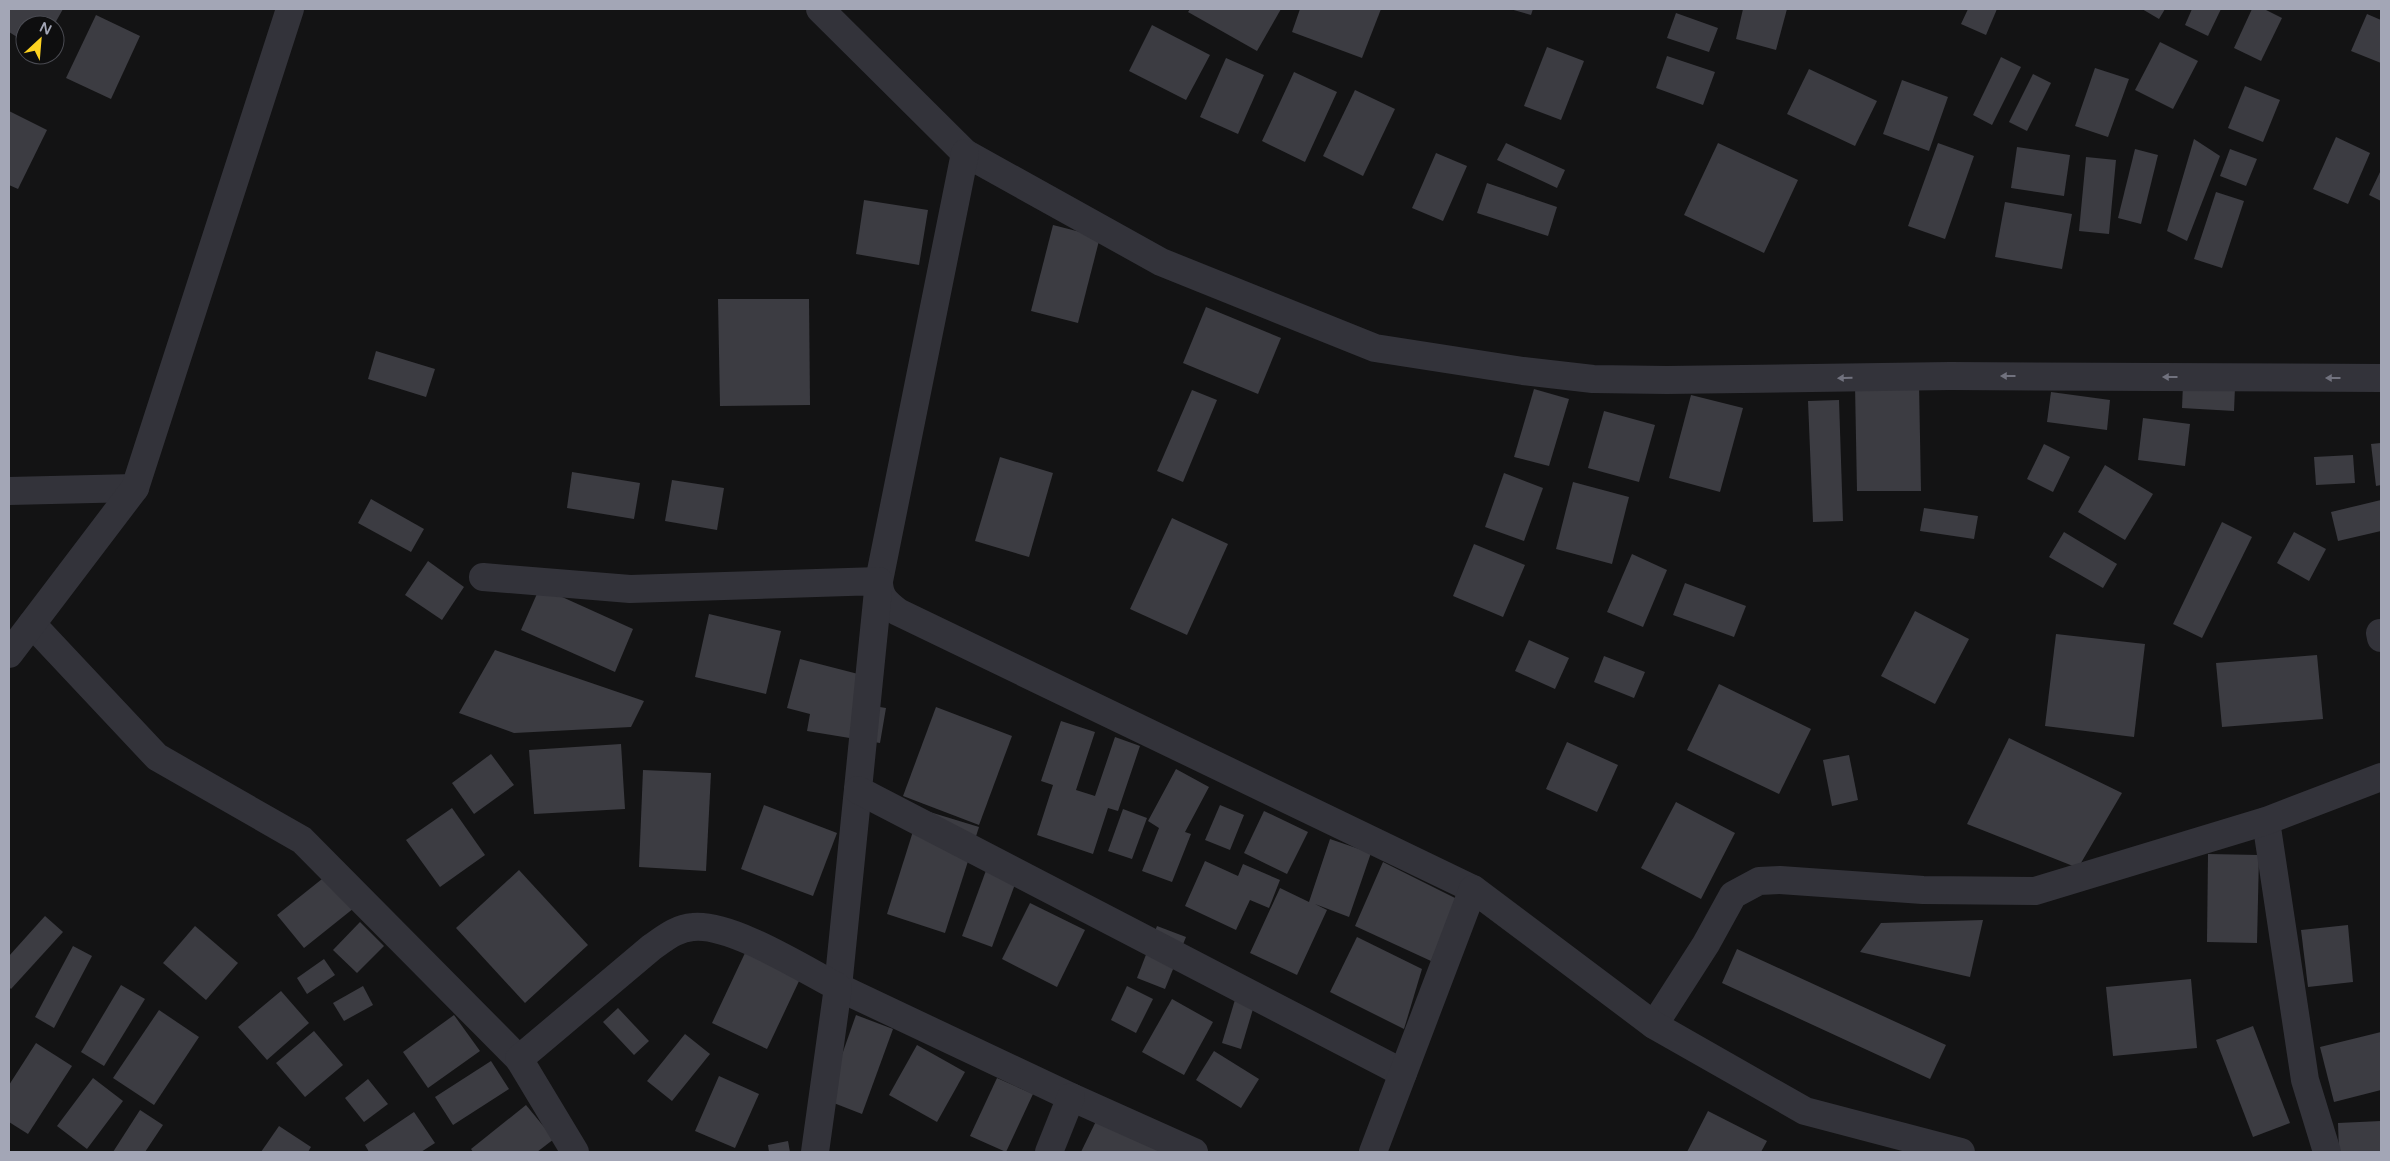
<svg xmlns="http://www.w3.org/2000/svg" width="2390" height="1161" viewBox="0 0 2390 1161" font-family="'Varela Round',sans-serif">
<style>
.building{fill:#3c3c42}
.lines{fill:none;stroke-linecap:round;stroke-linejoin:round}
.street{stroke:#33333a;stroke-width:28}
.oneway{fill:#71727e}
</style>
<rect width="100%" height="100%" fill="#131314"/>
<!-- building -->
<g class="building">
<polygon points="9,9 63,9 54,25 25,25 25,42 9,32"/>
<polygon points="1190,9 1281,9 1257,51 1188,12"/>
<polygon points="1300,9 1381,9 1362,58 1292,32"/>
<polygon points="1510,9 1533,9 1531,15"/>
<polygon points="1743,9 1787,9 1776,50 1736,39"/>
<polygon points="1968,9 1997,9 1986,35 1961,24"/>
<polygon points="2142,9 2165,9 2159,19"/>
<polygon points="2192,9 2221,9 2208,36 2185,25"/>
<polygon points="2252,9 2264,9 2282,18 2261,61 2234,48"/>
<polygon points="1676,13 1718,28 1709,52 1667,38"/>
<polygon points="2367,14 2381,20 2381,63 2351,51"/>
<polygon points="96,15 140,36 111,99 66,78"/>
<polygon points="1152,25 1210,55 1186,100 1129,71"/>
<polygon points="2160,42 2198,61 2173,109 2135,90"/>
<polygon points="1547,47 1584,61 1561,120 1524,106"/>
<polygon points="1667,56 1715,72 1703,105 1656,88"/>
<polygon points="2001,57 2021,67 1992,125 1973,115"/>
<polygon points="1226,58 1264,75 1238,134 1200,117"/>
<polygon points="2095,68 2129,79 2108,137 2075,126"/>
<polygon points="1809,69 1877,101 1855,146 1787,114"/>
<polygon points="1294,72 1337,92 1305,162 1262,141"/>
<polygon points="2033,74 2051,83 2027,131 2009,122"/>
<polygon points="1902,80 1948,97 1929,151 1883,134"/>
<polygon points="2245,86 2280,100 2263,142 2228,128"/>
<polygon points="1355,90 1395,109 1363,176 1323,156"/>
<polygon points="9,111 47,130 18,189 9,185"/>
<polygon points="2336,137 2370,153 2348,204 2313,189"/>
<polygon points="2194,139 2220,156 2187,241 2167,231"/>
<polygon points="1506,143 1565,170 1557,188 1497,160"/>
<polygon points="1718,143 1798,180 1764,253 1684,215"/>
<polygon points="1938,143 1974,156 1945,239 1908,226"/>
<polygon points="2017,147 2070,155 2064,196 2011,188"/>
<polygon points="2135,149 2158,155 2141,224 2118,218"/>
<polygon points="2230,149 2257,159 2246,186 2220,176"/>
<polygon points="1436,153 1467,166 1443,221 1412,208"/>
<polygon points="2086,157 2116,160 2109,234 2079,231"/>
<polygon points="2381,170 2381,201 2369,195"/>
<polygon points="1487,183 1557,207 1548,236 1477,213"/>
<polygon points="2216,192 2244,201 2222,268 2194,259"/>
<polygon points="864,200 928,210 919,265 856,254"/>
<polygon points="2005,202 2072,214 2062,269 1995,257"/>
<polygon points="1053,225 1100,237 1078,323 1031,311"/>
<polygon points="718,299 809,299 810,405 720,406"/>
<polygon points="1206,307 1281,338 1258,394 1183,363"/>
<polygon points="376,351 435,369 426,397 368,379"/>
<polygon points="1919,384 1921,491 1857,491 1855,385"/>
<polygon points="2183,384 2235,387 2234,411 2182,408"/>
<polygon points="1534,389 1569,399 1549,466 1514,457"/>
<polygon points="1192,390 1217,400 1183,482 1157,471"/>
<polygon points="2051,392 2110,400 2107,430 2047,422"/>
<polygon points="1691,395 1743,408 1720,492 1669,478"/>
<polygon points="1839,400 1843,521 1813,522 1808,401"/>
<polygon points="1604,411 1655,425 1639,482 1588,468"/>
<polygon points="2143,418 2190,424 2185,466 2138,460"/>
<polygon points="2381,443 2381,485 2376,486 2371,444"/>
<polygon points="2044,444 2070,457 2053,492 2027,479"/>
<polygon points="2353,455 2355,483 2316,485 2314,457"/>
<polygon points="1000,457 1053,473 1029,557 975,541"/>
<polygon points="2105,465 2153,494 2125,540 2078,512"/>
<polygon points="572,472 640,483 634,519 567,508"/>
<polygon points="1504,473 1543,488 1524,541 1485,527"/>
<polygon points="672,480 724,488 717,530 665,521"/>
<polygon points="1573,482 1629,497 1612,564 1556,549"/>
<polygon points="371,499 424,529 411,552 358,523"/>
<polygon points="2381,500 2381,531 2338,541 2331,512"/>
<polygon points="1924,508 1978,516 1974,539 1920,531"/>
<polygon points="1172,518 1228,544 1187,635 1130,609"/>
<polygon points="2222,522 2252,537 2202,638 2173,624"/>
<polygon points="2064,532 2117,564 2103,588 2049,557"/>
<polygon points="2294,532 2326,549 2309,581 2277,563"/>
<polygon points="1474,544 1525,565 1503,617 1453,596"/>
<polygon points="1632,554 1667,570 1643,627 1607,612"/>
<polygon points="428,561 464,587 442,620 405,595"/>
<polygon points="1685,583 1746,606 1734,637 1673,615"/>
<polygon points="540,587 633,629 615,672 521,630"/>
<polygon points="1915,611 1969,639 1935,704 1881,676"/>
<polygon points="709,614 781,631 766,694 695,677"/>
<polygon points="2056,634 2145,644 2134,737 2045,726"/>
<polygon points="1529,640 1569,658 1555,689 1515,671"/>
<polygon points="495,650 644,701 631,727 514,733 459,713"/>
<polygon points="2317,655 2323,719 2222,727 2216,663"/>
<polygon points="1604,656 1645,672 1634,698 1594,682"/>
<polygon points="800,659 862,675 855,703 886,708 880,743 807,731 810,714 787,708"/>
<polygon points="1719,684 1811,729 1779,794 1687,750"/>
<polygon points="936,707 1012,736 979,825 903,796"/>
<polygon points="1061,721 1095,732 1076,790 1095,796 1115,737 1140,746 1118,811 1108,808 1093,854 1037,835 1053,785 1041,781"/>
<polygon points="2009,738 2122,793 2078,868 1967,824"/>
<polygon points="1567,742 1618,765 1597,812 1546,789"/>
<polygon points="621,744 625,809 534,814 529,750"/>
<polygon points="491,754 514,785 474,814 452,783"/>
<polygon points="1849,755 1858,800 1832,806 1823,760"/>
<polygon points="1176,769 1209,787 1185,832 1191,834 1172,882 1142,871 1159,828 1148,821"/>
<polygon points="643,770 711,773 706,871 639,867"/>
<polygon points="1676,802 1735,833 1701,899 1641,868"/>
<polygon points="764,805 837,833 813,896 741,869"/>
<polygon points="1220,805 1244,815 1230,850 1205,840"/>
<polygon points="452,808 485,855 440,887 406,840"/>
<polygon points="920,809 979,827 945,933 887,914"/>
<polygon points="1123,809 1147,818 1132,859 1108,851"/>
<polygon points="1264,811 1308,832 1287,874 1244,853"/>
<polygon points="1330,839 1371,853 1349,917 1315,904 1327,910 1297,975 1250,953 1280,888 1309,902"/>
<polygon points="992,854 1022,865 992,947 962,936"/>
<polygon points="2208,854 2259,855 2257,943 2207,942"/>
<polygon points="1205,861 1238,876 1243,864 1280,880 1269,908 1250,900 1236,930 1185,906"/>
<polygon points="1383,862 1457,899 1431,961 1355,926"/>
<polygon points="519,870 588,945 525,1003 456,928"/>
<polygon points="327,875 354,908 304,948 277,915"/>
<polygon points="1030,903 1085,930 1057,987 1002,959"/>
<polygon points="45,916 63,932 11,989 9,987 9,956"/>
<polygon points="1983,920 1970,977 1860,952 1881,923"/>
<polygon points="360,922 384,946 357,973 333,950"/>
<polygon points="2348,925 2353,982 2308,987 2301,930"/>
<polygon points="195,926 238,963 206,1000 163,963"/>
<polygon points="1157,926 1186,937 1165,989 1137,978"/>
<polygon points="1357,937 1422,969 1404,1029 1330,992"/>
<polygon points="73,946 92,956 54,1028 35,1017"/>
<polygon points="1737,949 1946,1045 1930,1079 1722,983"/>
<polygon points="745,953 800,979 767,1049 712,1023"/>
<polygon points="324,959 335,975 307,994 297,978"/>
<polygon points="2191,979 2197,1048 2113,1056 2106,987"/>
<polygon points="121,985 145,999 104,1066 81,1052"/>
<polygon points="363,986 373,1005 344,1021 333,1003"/>
<polygon points="1127,986 1153,999 1136,1033 1111,1020"/>
<polygon points="281,991 309,1023 267,1060 238,1027"/>
<polygon points="1237,993 1256,999 1241,1049 1222,1043"/>
<polygon points="1172,999 1213,1022 1184,1075 1142,1052"/>
<polygon points="618,1008 649,1041 634,1055 603,1022"/>
<polygon points="159,1010 199,1037 154,1105 113,1078"/>
<polygon points="454,1015 480,1051 428,1088 403,1052"/>
<polygon points="856,1015 893,1029 862,1114 826,1100"/>
<polygon points="2253,1026 2290,1123 2253,1137 2216,1040"/>
<polygon points="314,1031 343,1065 305,1097 276,1063"/>
<polygon points="2381,1032 2381,1090 2334,1102 2320,1047"/>
<polygon points="685,1034 710,1054 672,1101 647,1081"/>
<polygon points="36,1043 72,1066 28,1134 9,1122 9,1085"/>
<polygon points="917,1045 965,1072 937,1122 889,1095"/>
<polygon points="1214,1051 1259,1079 1241,1108 1196,1080"/>
<polygon points="491,1061 509,1089 453,1125 435,1097"/>
<polygon points="719,1076 759,1094 735,1148 695,1131"/>
<polygon points="93,1078 123,1101 87,1149 57,1126"/>
<polygon points="997,1078 1033,1094 1006,1152 970,1136"/>
<polygon points="368,1079 388,1104 364,1122 345,1098"/>
<polygon points="526,1105 554,1139 537,1152 473,1152 471,1149"/>
<polygon points="140,1110 163,1125 145,1152 113,1152"/>
<polygon points="1708,1111 1767,1141 1761,1152 1687,1152"/>
<polygon points="414,1112 435,1143 421,1152 369,1152 365,1145"/>
<polygon points="1099,1115 1175,1152 1081,1152"/>
<polygon points="2381,1121 2381,1152 2339,1152 2338,1123"/>
<polygon points="279,1126 311,1147 308,1152 261,1152"/>
<polygon points="788,1141 790,1152 769,1152 768,1145"/>
</g>
<g class="lines">
<!-- street -->
<g class="street">
<polyline points="820,9 965,153 1161,262 1375,348 1523,371 1593,379 1667,380 1950,376 2381,378"/>
<path d="M965,153L879,581C879,597 886,603 898,612L1473,889"/>
<polyline points="9,491 135,488"/>
<polyline points="483,577 630,589 879,581 838,987 1071,1097 1194,1152"/>
<polyline points="32,624 157,757 302,840 519,1059"/>
<polyline points="2380,633 2381,638"/>
<polyline points="9,654 135,488 290,9"/>
<polyline points="858,790 1403,1073"/>
<polyline points="2266,821 2305,1080 2327,1152"/>
<polyline points="1654,1025 1706,944 1733,895 1759,881 1780,880 1923,890 2035,891 2266,821 2381,777"/>
<path d="M575,1152L519,1059L652,947C665,938 677,928 693,927C731,923 803,969 838,987L815,1152"/>
<polyline points="1049,1152 1071,1097"/>
<polyline points="1373,1152 1473,889 1654,1025 1805,1111 1961,1152"/>
</g>
</g>
<!-- one-way arrows -->
<defs><path id="oneway-solid" d="M-6-.8H1V-3.2L6.5 0L1 3.2V.8H-6Z" transform="scale(1.25)"/></defs>
<g class="oneway">
<use href="#oneway-solid" transform="translate(2008 376) rotate(-180)"/>
<use href="#oneway-solid" transform="translate(2170 377) rotate(-180)"/>
<use href="#oneway-solid" transform="translate(1845 378) rotate(179)"/>
<use href="#oneway-solid" transform="translate(2333 378) rotate(-180)"/>
</g>
<!-- border -->
<rect width="2390" height="1161" fill="none" stroke="#a3a6b6" stroke-width="20"/>
<!-- north arrow -->
<g transform="translate(40 40) rotate(26)"><circle r="24" fill="#0e0e0f" stroke="#4a4b52"/>
<path d="M0-4L9 19L0 12L-9 19Z" fill="#fed321"/>
<text y="-8" font-size="14" font-weight="bold" text-anchor="middle" fill="#a3a6b6">N</text>
</g>
</svg>
